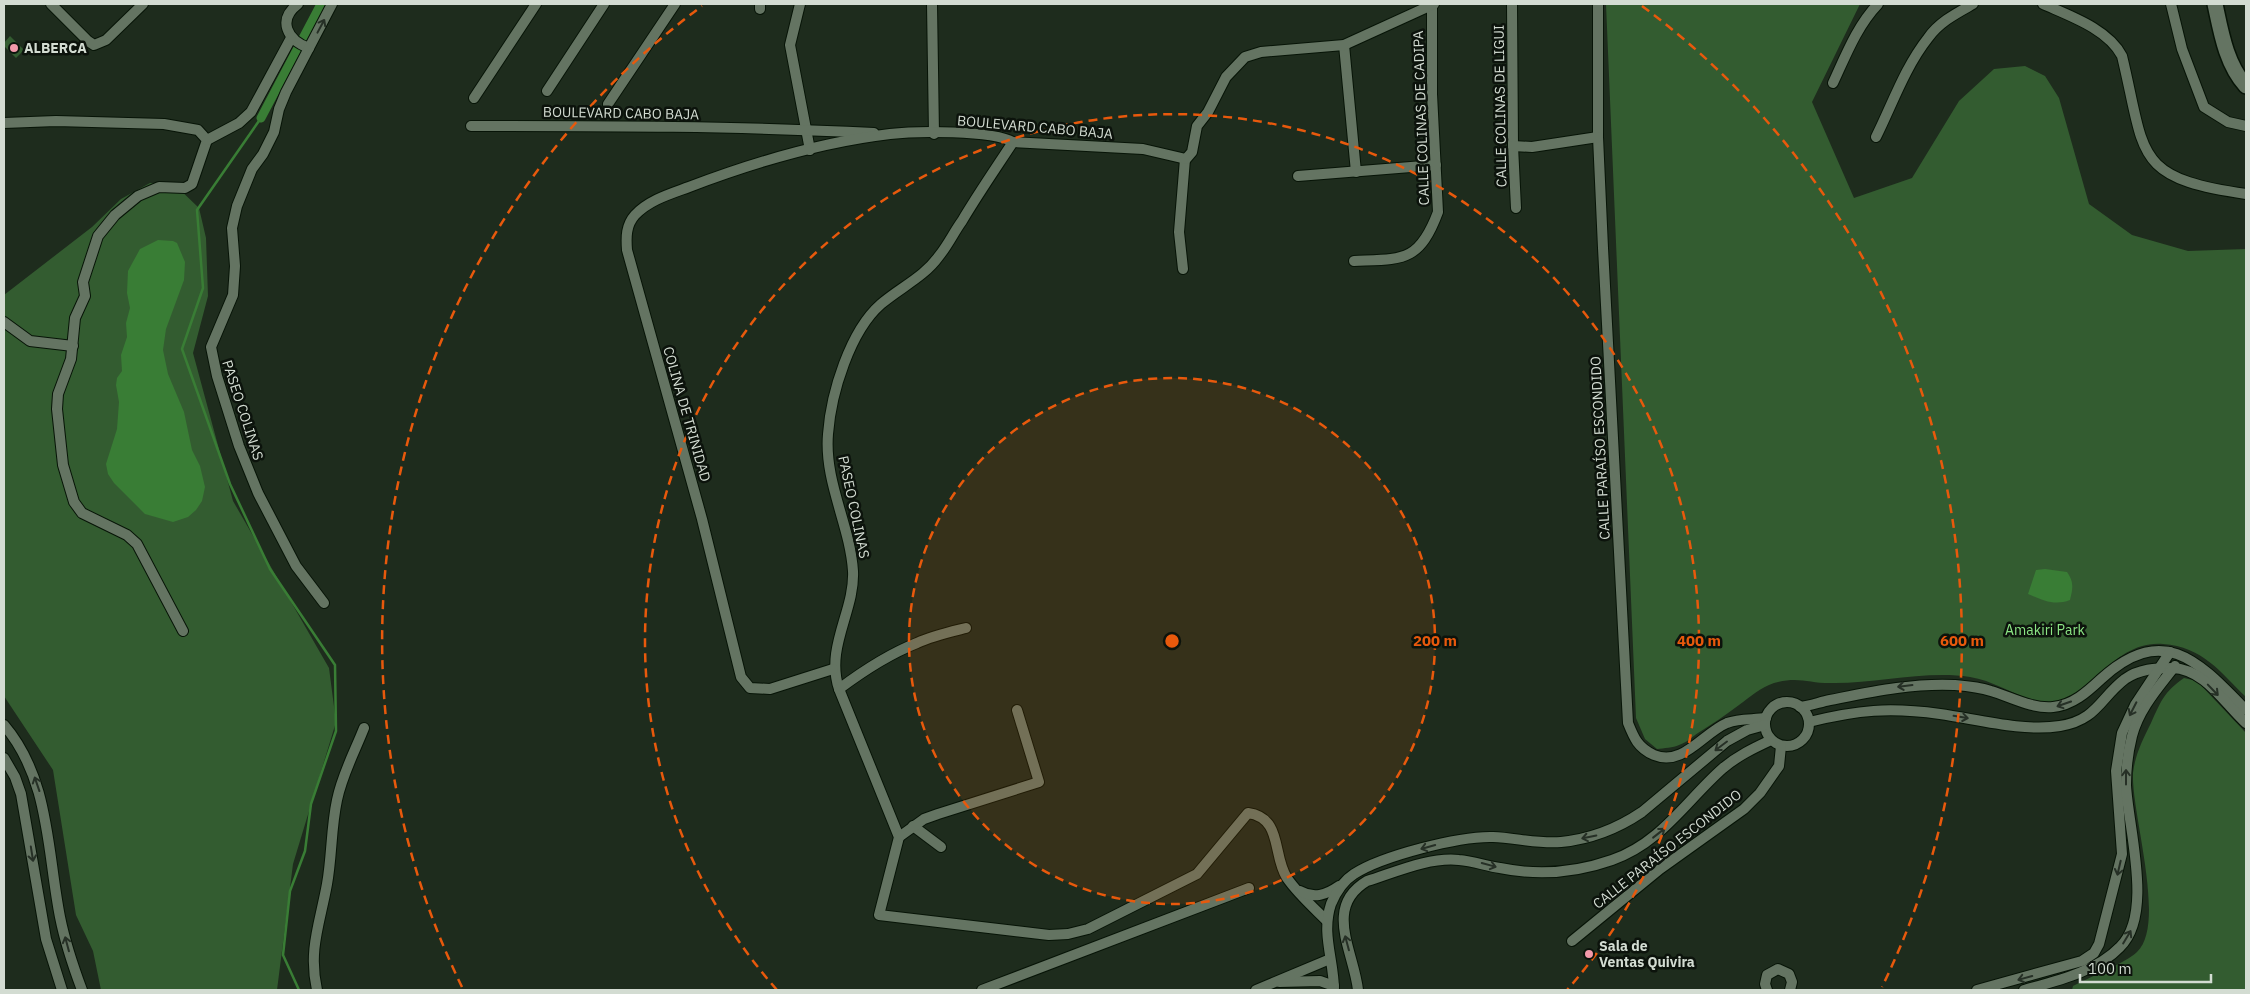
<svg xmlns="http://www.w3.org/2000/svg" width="2250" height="994" viewBox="0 0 2250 994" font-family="'IBM Plex Sans',sans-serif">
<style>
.green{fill:#335c30}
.water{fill:#397d35}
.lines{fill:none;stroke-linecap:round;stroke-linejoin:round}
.stream{stroke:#397d35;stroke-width:2.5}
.canal{stroke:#397d35;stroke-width:9}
.street-casing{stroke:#071407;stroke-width:12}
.secondary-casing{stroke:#071407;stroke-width:18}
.street{stroke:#647462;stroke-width:10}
.secondary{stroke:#647462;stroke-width:15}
.oneway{stroke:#263026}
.ring{fill:none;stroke:#e8590c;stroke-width:2.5;stroke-dasharray:9 6}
.poi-dot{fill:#f39aaa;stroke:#0c130c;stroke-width:2}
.labels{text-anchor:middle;stroke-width:5;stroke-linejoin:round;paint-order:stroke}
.poi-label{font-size:14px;font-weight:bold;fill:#d3dcd2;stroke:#0c130c;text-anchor:start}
.street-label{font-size:14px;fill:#d3dcd2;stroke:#0c130c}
.park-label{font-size:14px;fill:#8ce585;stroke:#0c130c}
.centre{fill:#e8590c;stroke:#0c130c;stroke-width:2.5}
.ring-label{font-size:15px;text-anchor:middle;font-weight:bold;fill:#e8590c;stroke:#0c130c;stroke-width:5;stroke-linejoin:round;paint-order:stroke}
</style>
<rect width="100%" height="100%" fill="#1e2c1d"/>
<!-- green -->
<g class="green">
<path d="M1606,4H1860L1812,102L1854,198L1912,178L1959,101L1994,69L2025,66L2045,76L2059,98L2089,204L2132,235L2188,251L2246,249V697C2219,671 2203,647 2163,644C2111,640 2090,702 2053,703C2023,703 1998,681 1970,677C1926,670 1875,684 1830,683C1808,683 1798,676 1774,683C1760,688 1751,696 1739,705C1726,715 1712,724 1698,733C1692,737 1686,743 1679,745C1673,748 1664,748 1657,749L1645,739L1636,718Z"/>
<polygon points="10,36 24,50 16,58 4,46 4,43"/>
<polygon points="150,183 174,184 199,208 206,238 208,296 193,353 233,501 329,668 336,722 293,864 277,990 101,990 93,951 76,915 53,770 4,696 4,295 92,227 121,199"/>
<path d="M2184,678L2197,681L2246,733V990H2072L2073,986C2088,978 2127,962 2137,952C2167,924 2131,813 2133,773C2135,755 2143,739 2151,723C2161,701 2164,692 2184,678Z"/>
</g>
<!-- water -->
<g class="water">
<polygon points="158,240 173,241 177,243 185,262 184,280 166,329 163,350 168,374 184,412 192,450 200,466 205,487 202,501 196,510 188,517 173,522 145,514 114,483 108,474 106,464 117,429 119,402 116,385 117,378 122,371 121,355 127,337 126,323 130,308 127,293 128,271 140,249"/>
<path d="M2045,569L2067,572C2074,582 2073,588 2070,600C2054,606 2043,600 2028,594L2036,570Z"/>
</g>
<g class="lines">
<!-- stream -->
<polyline class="stream" points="261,118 197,210 203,288 182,349 230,484 270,569 335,665 336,731 311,804 305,851 290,891 283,955 299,990"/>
<!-- canal -->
<polyline class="canal" points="261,118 321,4"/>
<defs>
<g id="street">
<polyline points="51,4 88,41 94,45 106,40 143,4"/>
<path d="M298,4C277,20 287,40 309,48"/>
<polyline points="800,4 790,45 810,150"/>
<polyline points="932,4 934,134"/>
<polyline points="1512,4 1513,146 1516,208"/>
<path d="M1598,4V137L1603,248L1628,723C1634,738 1638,748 1654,755C1683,767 1703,733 1727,723C1740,718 1753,720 1766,718"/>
<path d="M2043,4C2070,16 2108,29 2122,56C2146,155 2132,178 2246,194"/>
<polyline points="2171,4 2182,49 2204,107 2228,122 2246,126"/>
<polyline points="760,9 760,4"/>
<polyline points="1344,45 1356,172"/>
<path d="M1833,83C1846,55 1857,26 1878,4"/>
<polyline points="547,91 604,4"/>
<polyline points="474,98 536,4"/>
<polyline points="608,104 675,4"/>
<polyline points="4,123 56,121 164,124 198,130 207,140 192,184 185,188 159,187 138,196 115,215 98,236 83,282 85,296 75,318 71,359 58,394 57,409 63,465 74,502 82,513 127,535 137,544 183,631"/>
<path d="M471,126C606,126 740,126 874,133"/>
<path d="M1876,137C1892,105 1905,67 1928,38C1939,22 1957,13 1973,4"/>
<polyline points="207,140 239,123 251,112 291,38"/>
<path d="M1013,142C996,168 978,194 962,221C954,232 948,245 939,256C924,277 901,287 881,304C850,331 831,393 828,434C824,482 850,525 853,571C855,611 825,647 839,689L899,837L879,915L1049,935L1068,934L1088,929L1197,874L1248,813C1283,818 1272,855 1287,878C1298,894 1314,908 1327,921"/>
<polyline points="1513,146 1532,147 1598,137"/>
<polyline points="1298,176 1436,165"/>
<path d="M1354,261C1402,259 1419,263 1438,212L1432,94V5"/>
<polyline points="1183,269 1179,232 1185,159"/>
<polyline points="4,322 30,341 73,346"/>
<polyline points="324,603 296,566 258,493 239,446 217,376 211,347 233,295 235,266 232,228 237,206 252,169 263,154 274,132 279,109 286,92 332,4"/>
<path d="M833,669L770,689L750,688L741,677L702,519L627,250C626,237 626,225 635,215C649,200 670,194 689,187C752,163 822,142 890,134C915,131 992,130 1013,142L1143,149L1186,159L1192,152L1197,126L1208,112L1226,77L1245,57L1261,52L1344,45L1434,4"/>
<path d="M839,689C863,671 889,654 917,643C932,636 950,632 966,628"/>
<circle cx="1787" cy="724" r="22"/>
<path d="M1800,707C1810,706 1820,702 1830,700C1871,692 1912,683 1954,685C1966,686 1979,687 1991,691C2011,697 2032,709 2053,707C2073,705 2087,692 2101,679C2164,621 2200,663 2246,710"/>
<path d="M1809,722C1858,710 1889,707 1940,714C1976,719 2023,732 2060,726C2097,720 2100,698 2125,679C2139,669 2156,668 2172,668C2205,669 2224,703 2246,723"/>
<path d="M4,725C50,779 47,851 60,917C65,942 73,966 82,990"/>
<polyline points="4,758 15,777 21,794 46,939 62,990"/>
<polyline points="913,826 941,847"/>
<polyline points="899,837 924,819 938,814 1039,782 1017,710"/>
<path d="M1300,891C1314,899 1326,895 1339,886"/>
<polyline points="1572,941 1660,869 1744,809 1760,793 1779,766 1781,746"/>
<polyline points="1279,982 1320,981 1334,986"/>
<path d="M317,990C308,950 320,923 327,884C332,856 331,828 337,800C342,775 355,751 364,728"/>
<polyline points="982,990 1249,888"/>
<polyline points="1256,990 1330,959"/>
<path d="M1334,990C1334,960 1321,934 1331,904C1336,892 1343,881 1354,874C1382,856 1459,836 1493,837C1516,838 1538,844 1561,842C1591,839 1617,829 1642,812L1727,741L1747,730L1765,725"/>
<path d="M1358,990C1354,952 1323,907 1367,881C1396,872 1428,857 1459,860C1473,861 1486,866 1500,868C1539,876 1575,873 1612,860C1661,843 1686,801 1722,769C1737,756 1754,748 1771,740"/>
<polyline points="1767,990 1765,984 1767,975 1778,969 1789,974 1792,982 1790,990"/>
<polyline points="1977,990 2082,961 2094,953 2099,944 2122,854 2116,771 2122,733 2135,705 2170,652"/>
<path d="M2024,990C2056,981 2096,972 2120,947C2154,914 2128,828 2126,785C2126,769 2128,752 2132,736C2139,709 2158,688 2175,666"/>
</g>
<path id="secondary" d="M2215,4C2221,32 2226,64 2246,86"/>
</defs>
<!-- street casing -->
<use href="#street" class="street-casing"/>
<!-- secondary casing -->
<use href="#secondary" class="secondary-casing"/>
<!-- street -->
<use href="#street" class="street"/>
<!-- secondary -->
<use href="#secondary" class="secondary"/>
</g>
<!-- one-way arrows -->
<defs><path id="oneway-shaft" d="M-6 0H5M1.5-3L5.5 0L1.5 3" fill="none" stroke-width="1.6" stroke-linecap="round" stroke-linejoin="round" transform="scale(1.25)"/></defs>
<g class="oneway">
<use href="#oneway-shaft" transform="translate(321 26) rotate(-62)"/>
<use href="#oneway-shaft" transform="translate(1905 686) rotate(173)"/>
<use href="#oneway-shaft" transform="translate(2213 690) rotate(46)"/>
<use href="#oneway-shaft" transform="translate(2064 704) rotate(161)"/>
<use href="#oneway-shaft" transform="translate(2133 709) rotate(117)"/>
<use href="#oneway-shaft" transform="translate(1961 717) rotate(9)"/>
<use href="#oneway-shaft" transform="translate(1721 746) rotate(143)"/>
<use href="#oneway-shaft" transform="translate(2126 777) rotate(-90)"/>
<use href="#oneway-shaft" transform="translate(37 784) rotate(-109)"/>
<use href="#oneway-shaft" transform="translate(1659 833) rotate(-38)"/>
<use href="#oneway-shaft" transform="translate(1589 837) rotate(168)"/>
<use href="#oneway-shaft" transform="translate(1428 847) rotate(164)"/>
<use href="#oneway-shaft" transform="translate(32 854) rotate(81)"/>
<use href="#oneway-shaft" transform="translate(1489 865) rotate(15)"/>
<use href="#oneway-shaft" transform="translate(2119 868) rotate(103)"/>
<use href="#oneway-shaft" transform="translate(2127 937) rotate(-59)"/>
<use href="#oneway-shaft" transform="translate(1347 943) rotate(-105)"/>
<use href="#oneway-shaft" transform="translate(67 944) rotate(-105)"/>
<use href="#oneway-shaft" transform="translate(2025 978) rotate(165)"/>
</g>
<!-- distance rings -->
<circle cx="1172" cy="641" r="263" fill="#e8590c" fill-opacity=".12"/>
<g class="ring">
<circle cx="1172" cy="641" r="263"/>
<path d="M777 990A527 527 0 1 1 1567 990"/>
<path d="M462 987A790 790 0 0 1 702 6M1642 6A790 790 0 0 1 1882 987"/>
</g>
<!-- markers -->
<g class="poi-dot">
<circle cx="14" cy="48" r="5"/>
<circle cx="1589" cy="954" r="5"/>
</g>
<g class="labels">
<!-- poi labels -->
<g class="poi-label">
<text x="24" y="53">ALBERCA</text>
<text x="1599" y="951">Sala de<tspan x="1599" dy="16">Ventas Quivira</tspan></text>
</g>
<!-- street labels -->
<g class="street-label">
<text transform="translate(1500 106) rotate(-91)" y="5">CALLE COLINAS DE LIGUI</text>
<text transform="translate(621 113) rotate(1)" y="5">BOULEVARD CABO BAJA</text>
<text transform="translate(1421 118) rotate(-92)" y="5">CALLE COLINAS DE CADIPA</text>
<text transform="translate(1035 127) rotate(5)" y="5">BOULEVARD CABO BAJA</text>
<text transform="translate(243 410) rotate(72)" y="5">PASEO COLINAS</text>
<text transform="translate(687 414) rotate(74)" y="5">COLINA DE TRINIDAD</text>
<text transform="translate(1600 448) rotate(-93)" y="5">CALLE PARAÍSO ESCONDIDO</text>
<text transform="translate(854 507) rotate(78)" y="5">PASEO COLINAS</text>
<text transform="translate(1667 849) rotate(-38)" y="5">CALLE PARAÍSO ESCONDIDO</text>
</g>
<!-- park labels -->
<g class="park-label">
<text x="2045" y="635">Amakiri Park</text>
</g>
</g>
<circle cx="1172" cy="641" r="8" class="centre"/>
<g class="ring-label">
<text x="1435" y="646">200 m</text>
<text x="1699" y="646">400 m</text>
<text x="1962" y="646">600 m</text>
</g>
<!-- border -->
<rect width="2250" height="994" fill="none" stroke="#d3dcd2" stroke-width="10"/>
<!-- scale -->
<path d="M2080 974v8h131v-8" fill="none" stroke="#d3dcd2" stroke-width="2.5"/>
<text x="2088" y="974" font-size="15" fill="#d3dcd2" stroke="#0c130c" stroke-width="4" paint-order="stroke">100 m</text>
</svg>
